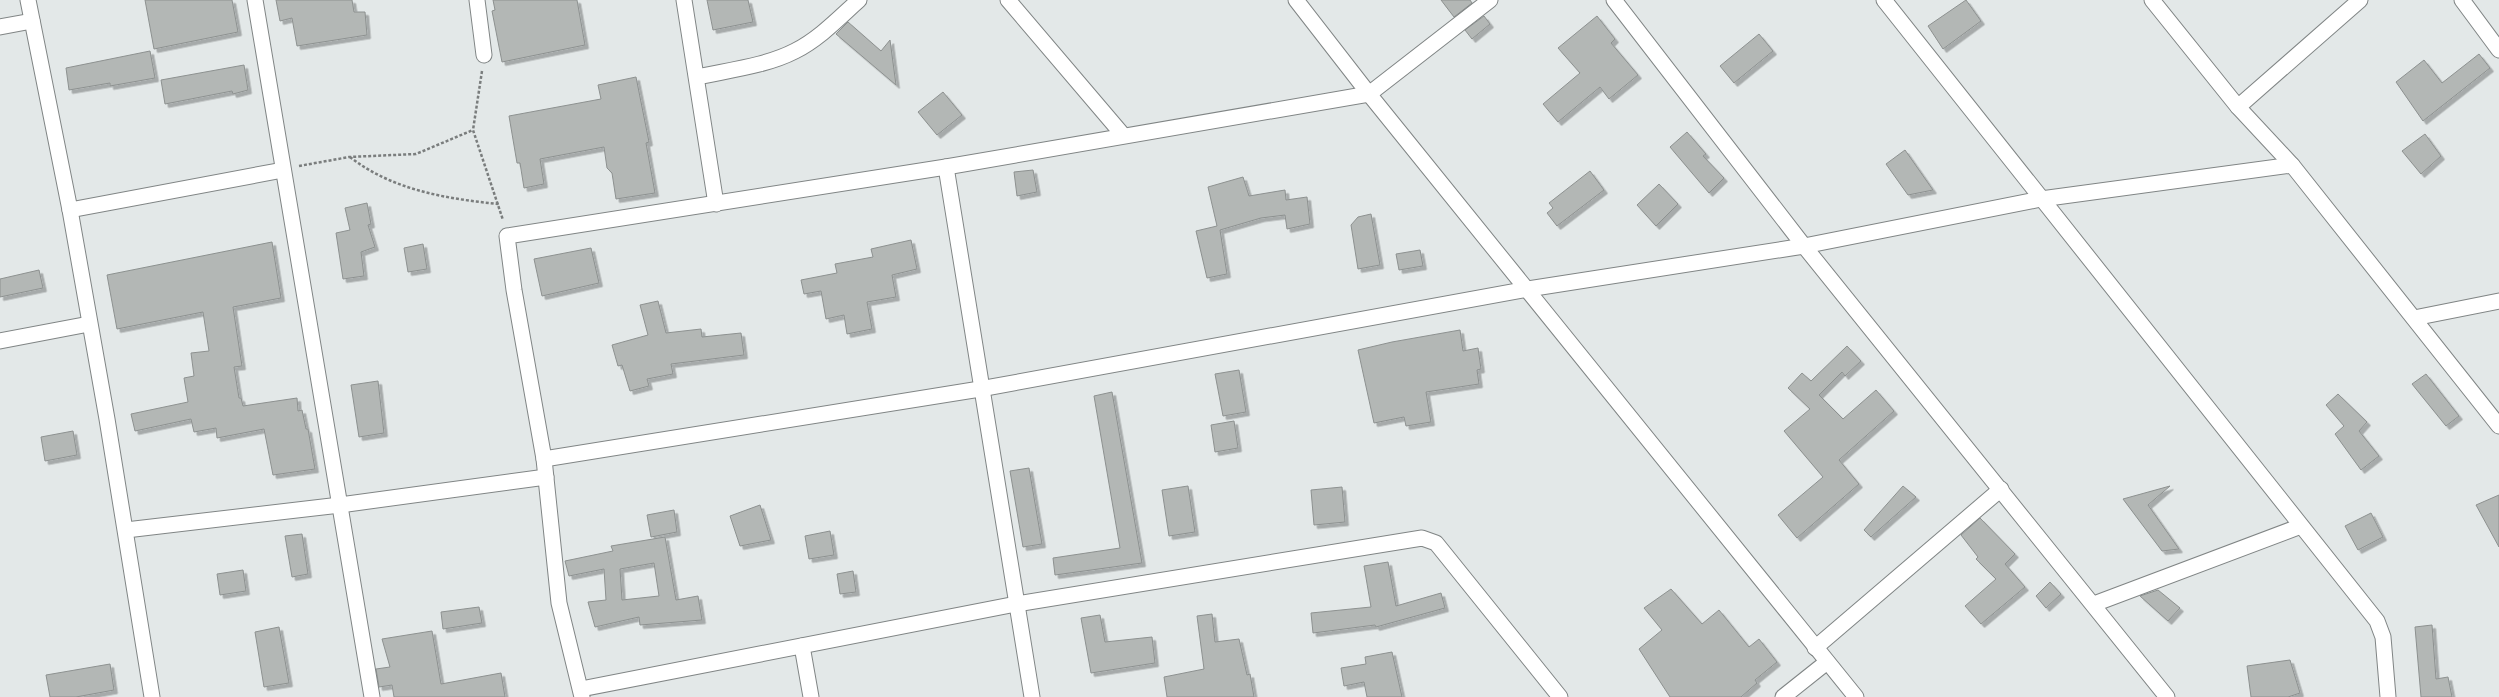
<svg xmlns="http://www.w3.org/2000/svg" width="2499" height="697" viewBox="0 0 2499 697" font-family="'Zilla Slab',serif">
<style>
.building{fill:#b3b7b5;stroke:#8d9190;fill-rule:evenodd;filter:url(#shadow)}
.lines{fill:none;stroke-linecap:round;stroke-linejoin:round}
.minor-casing{stroke:#808585;stroke-width:17}
.path{stroke:#7a7d7d;stroke-width:2.5;stroke-dasharray:3 2;stroke-linecap:butt}
.minor{stroke:#fff;stroke-width:15}
</style>
<defs>
<filter id="shadow"><feDropShadow dx="3.5" dy="3.5" stdDeviation="0" flood-color="#0004"/></filter>
</defs>
<rect width="100%" height="100%" fill="#e3e8e8"/>
<!-- building -->
<g class="building">
<polygon points="145,0 232,0 238,32 154,49"/>
<polygon points="276,0 352,0 354,12 365,12 367,35 297,46 292,18 280,21"/>
<polygon points="493,0 577,0 585,45 502,62 492,11 495,10"/>
<polygon points="707,0 748,0 753,22 713,30"/>
<polygon points="1441,0 1470,0 1472,3 1454,17"/>
<polygon points="1966,0 1981,21 1943,49 1928,26"/>
<polygon points="1484,16 1490,24 1472,39 1465,30"/>
<polygon points="1597,16 1615,39 1611,43 1638,75 1609,99 1600,87 1558,122 1543,104 1580,73 1558,48"/>
<polygon points="848,22 881,51 890,40 896,85 836,34"/>
<polygon points="1759,34 1773,51 1734,83 1720,66"/>
<polygon points="150,51 155,78 110,86 110,83 69,90 66,68"/>
<polygon points="2479,54 2490,68 2423,121 2396,82 2424,60 2442,83"/>
<polygon points="244,65 248,90 233,94 232,91 165,104 161,80"/>
<polygon points="636,77 649,142 646,143 655,193 616,199 612,173 607,168 604,147 540,159 544,184 524,188 520,163 517,163 509,116 601,99 598,85"/>
<polygon points="943,92 962,115 937,135 918,112"/>
<polygon points="1687,132 1706,154 1703,156 1724,178 1709,193 1670,147"/>
<polygon points="2425,134 2441,156 2421,174 2402,151"/>
<polygon points="1905,150 1933,190 1908,195 1886,164"/>
<polygon points="1033,170 1037,192 1017,196 1014,172"/>
<polygon points="1590,171 1604,190 1557,226 1547,213 1553,208 1549,203"/>
<polygon points="1243,177 1249,196 1285,190 1286,200 1307,197 1310,224 1287,229 1285,215 1261,218 1220,230 1227,274 1207,278 1196,231 1217,226 1208,187"/>
<polygon points="1659,184 1678,204 1656,226 1637,205"/>
<polygon points="367,203 371,224 368,225 375,247 361,252 364,276 343,279 336,233 350,230 345,208"/>
<polygon points="1371,214 1380,265 1358,269 1351,225 1358,217"/>
<polygon points="911,240 917,269 892,275 896,297 867,302 872,329 847,334 844,315 826,319 821,291 804,294 801,280 837,273 835,264 873,257 871,249"/>
<polygon points="272,242 281,298 233,307 242,366 234,367 239,398 241,398 243,406 297,398 298,411 302,410 306,429 308,429 315,469 273,475 264,429 217,438 216,428 194,432 191,419 135,431 131,414 188,402 184,378 194,376 191,353 209,351 203,312 117,329 107,275"/>
<polygon points="423,244 427,269 408,272 404,248"/>
<polygon points="591,248 599,283 542,296 534,259"/>
<polygon points="1420,250 1423,266 1399,270 1396,254"/>
<polygon points="39,270 43,288 0,297 0,279"/>
<polygon points="658,301 666,333 701,329 702,337 741,333 744,355 671,364 673,374 647,379 649,386 630,391 622,365 618,366 612,345 648,335 640,305"/>
<polygon points="1460,330 1463,351 1478,348 1481,369 1477,370 1479,384 1426,392 1431,422 1406,426 1404,417 1374,423 1358,350 1392,342"/>
<polygon points="1847,346 1861,361 1845,376 1842,372 1819,395 1843,419 1876,390 1894,411 1839,460 1859,484 1797,538 1778,515 1823,477 1784,431 1810,409 1788,388 1802,373 1811,381"/>
<polygon points="1239,370 1246,412 1223,416 1215,374"/>
<polygon points="2426,374 2459,416 2446,426 2412,384"/>
<polygon points="378,381 384,433 359,437 351,385"/>
<polygon points="1112,392 1142,563 1055,575 1053,558 1120,548 1094,396"/>
<polygon points="2338,394 2367,422 2359,431 2379,456 2361,470 2335,434 2344,426 2326,405"/>
<polygon points="1234,421 1238,448 1215,452 1211,425"/>
<polygon points="73,431 77,455 45,461 41,437"/>
<polygon points="1029,468 1042,544 1023,547 1010,471"/>
<polygon points="1188,486 1195,532 1169,536 1162,490"/>
<polygon points="1903,486 1916,497 1871,537 1864,530"/>
<polygon points="2170,486 2148,505 2179,549 2162,551 2123,499"/>
<polygon points="1342,487 1345,522 1314,525 1311,490"/>
<polygon points="2499,495 2499,547 2476,505"/>
<polygon points="760,505 771,540 740,546 730,516"/>
<polygon points="674,510 677,532 651,537 647,515"/>
<polygon points="2371,513 2383,537 2358,550 2345,526"/>
<polygon points="1980,518 2015,554 2005,564 2025,587 1981,624 1965,606 1996,579 1976,559 1978,557 1961,535"/>
<polygon points="830,531 834,555 809,559 805,536"/>
<polygon points="302,534 308,574 292,577 285,536"/>
<path d="M665,537L676,600L698,596L702,620L640,625L639,617L595,627L588,602L606,600L604,569L569,576L565,561L613,551L611,546ZM654,563L659,596L622,600L620,569Z"/>
<polygon points="1388,562 1396,606 1441,593 1445,608 1376,627 1375,625 1313,633 1311,613 1371,607 1364,566"/>
<polygon points="243,570 246,591 220,595 217,574"/>
<polygon points="853,571 856,592 840,594 837,574"/>
<polygon points="2050,582 2061,594 2046,608 2036,596"/>
<polygon points="1671,589 1702,624 1719,610 1749,647 1759,639 1777,662 1755,680 1757,683 1741,697 1670,697 1639,649 1662,630 1644,608"/>
<polygon points="2158,590 2180,608 2168,621 2140,596"/>
<polygon points="479,607 482,623 443,629 441,612"/>
<polygon points="1212,614 1215,642 1239,639 1247,675 1250,674 1254,697 1167,697 1164,677 1204,669 1197,616"/>
<polygon points="1100,615 1105,642 1152,637 1155,663 1091,673 1081,618"/>
<polygon points="2432,625 2436,679 2448,677 2452,697 2421,697 2415,627"/>
<polygon points="279,627 289,683 264,687 255,632"/>
<polygon points="432,631 441,684 501,673 505,697 394,697 392,685 379,687 376,669 390,667 382,639"/>
<polygon points="1392,652 1402,697 1367,697 1364,682 1344,686 1341,668 1366,664 1365,657"/>
<polygon points="2290,660 2300,693 2288,697 2251,697 2247,666"/>
<polygon points="110,664 114,690 76,697 50,697 46,675"/>
</g>
<g class="lines">
<defs>
<g id="minor">
<polyline points="28,0 70,210 107,419 152,697"/>
<polyline points="255,0 372,697"/>
<polyline points="477,0 484,55"/>
<polyline points="684,0 716,204"/>
<polyline points="1008,0 1123,135"/>
<polyline points="1296,0 1369,94 1856,697"/>
<polyline points="1614,0 1804,246 2167,697"/>
<polyline points="1884,0 2377,621 2383,637 2388,697"/>
<polyline points="2152,0 2238,107 2292,165 2499,426"/>
<polyline points="2462,0 2499,50"/>
<polyline points="0,27 32,21"/>
<path d="M697,77C729,70 766,66 795,51C819,39 839,18 859,0"/>
<polyline points="2238,107 2360,0"/>
<polyline points="946,167 1032,697"/>
<polyline points="70,210 283,170"/>
<polyline points="2414,318 2499,301"/>
<polyline points="0,341 89,324"/>
<polyline points="544,459 980,389 1528,289 1804,246 2041,199 2292,165"/>
<polyline points="126,530 340,505 546,477"/>
<polyline points="2094,604 2301,526"/>
<polyline points="802,646 811,697"/>
<polyline points="1815,648 2001,489"/>
<polyline points="581,689 1016,604 1422,538 1436,543 1560,697"/>
<polyline points="582,697 559,603 544,459 514,290 507,236 946,167 1369,94 1490,0"/>
<polyline points="1783,697 1827,662"/>
</g>
</defs>
<!-- minor casing -->
<use href="#minor" class="minor-casing"/>
<!-- path -->
<g class="path">
<polyline points="482,71 473,130 503,220"/>
<path d="M350,157C392,190 447,199 499,204"/>
<polyline points="299,166 349,157 416,154 473,130"/>
</g>
<!-- minor -->
<use href="#minor" class="minor"/>
</g>
</svg>
